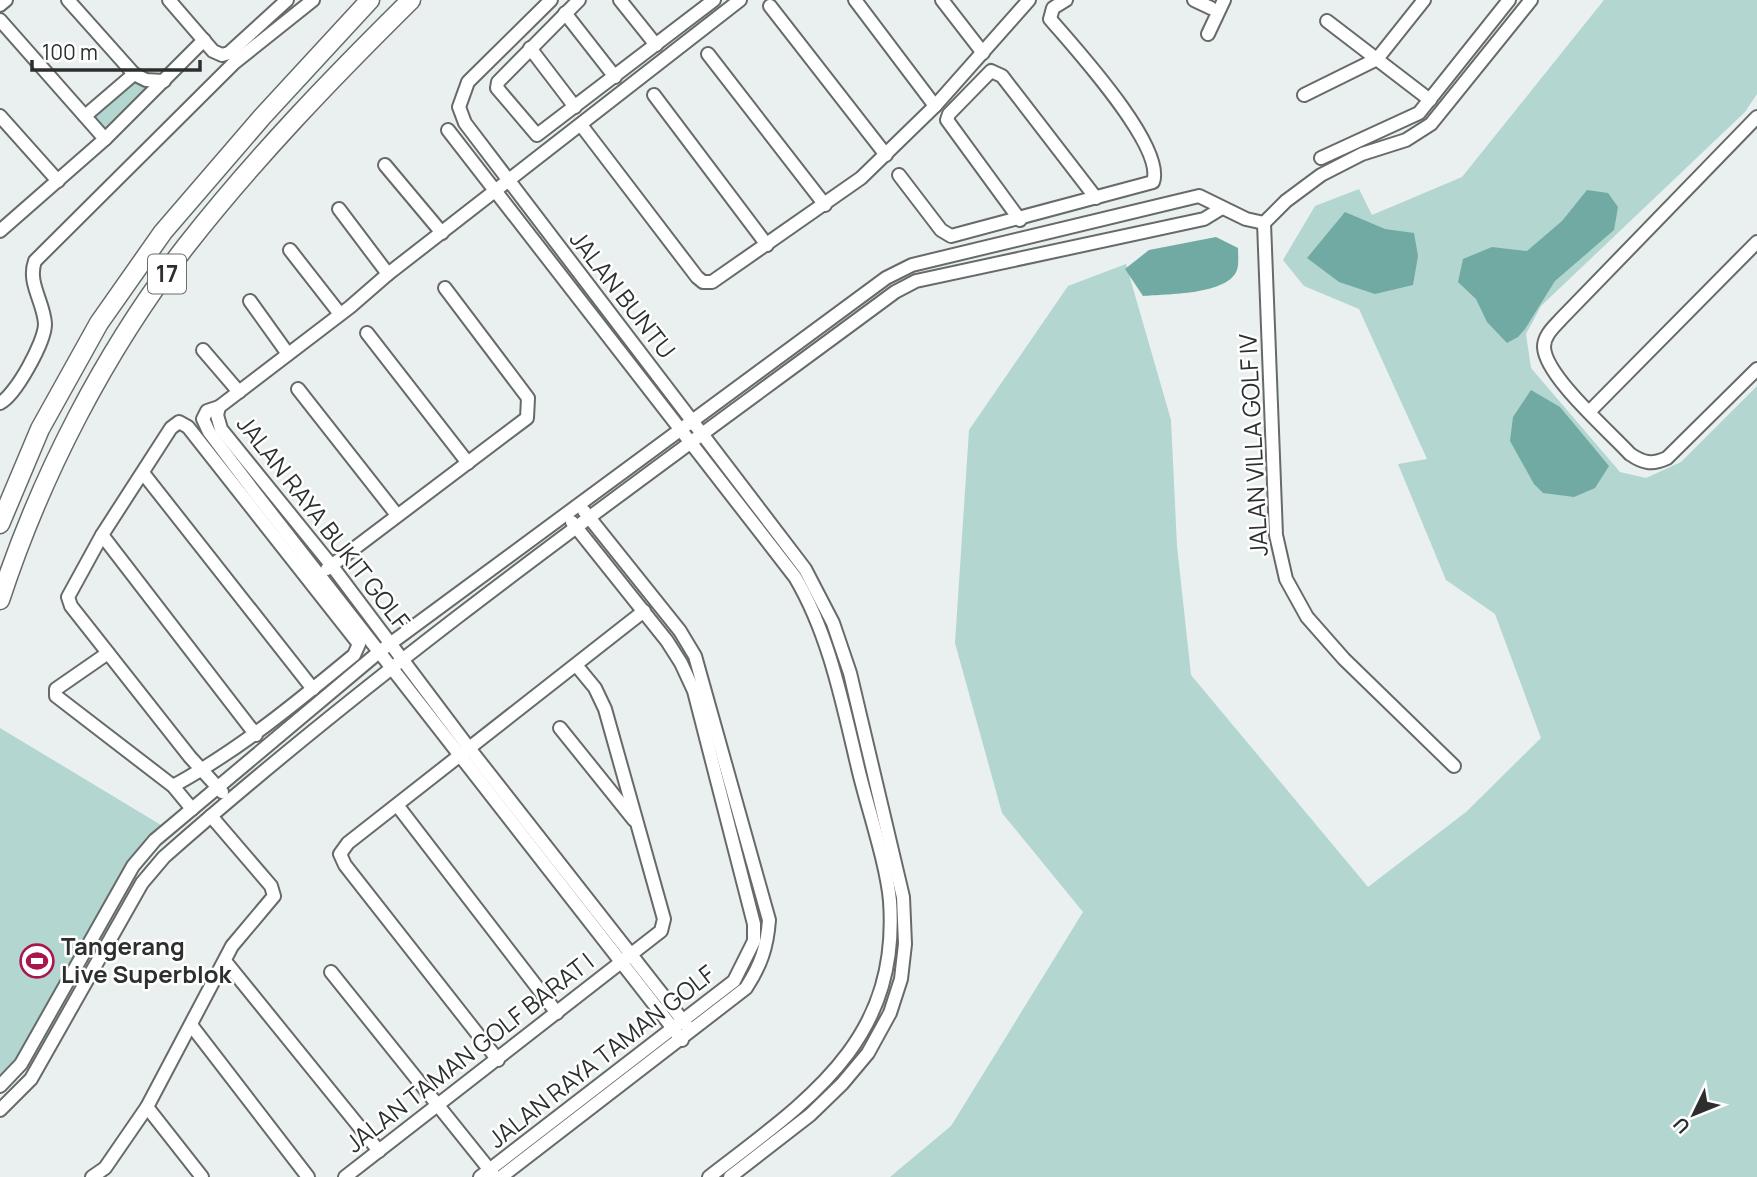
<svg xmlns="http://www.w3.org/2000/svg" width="1757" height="1177" viewBox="0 0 1757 1177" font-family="Manrope,sans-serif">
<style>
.green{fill:#b3d6d1}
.water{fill:#71aaa3}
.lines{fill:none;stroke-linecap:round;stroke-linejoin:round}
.minor-casing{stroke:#666b6a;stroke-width:16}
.highway-casing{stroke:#666b6a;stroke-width:21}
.minor{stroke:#fff;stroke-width:12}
.highway{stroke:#fff;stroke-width:18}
.labels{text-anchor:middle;stroke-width:5;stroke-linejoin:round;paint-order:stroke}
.shield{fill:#fff;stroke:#6c6d6d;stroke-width:2}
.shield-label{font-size:23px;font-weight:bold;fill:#2d2f2f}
.street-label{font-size:24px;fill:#2d2f2f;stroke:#fff}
.poi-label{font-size:24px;font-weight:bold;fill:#2d2f2f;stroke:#fff;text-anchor:start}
</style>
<rect width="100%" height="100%" fill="#eaf0ef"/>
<!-- green -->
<g class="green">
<polygon points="1604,0 1757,0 1757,94 1745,112 1541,306 1526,334 1531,368 1620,472 1646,478 1681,462 1757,386 1757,1177 890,1177 951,1126 1083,912 1002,813 955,643 969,430 1068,286 1126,264 1171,420 1177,546 1191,675 1368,887 1466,812 1541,738 1495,614 1446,580 1398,464 1427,459 1359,309 1304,286 1283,260 1315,206 1359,189 1372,215 1462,177"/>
<polygon points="133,79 154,85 105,134 90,116"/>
<polygon points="0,728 161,825 125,867 23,1054 0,1084"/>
</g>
<!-- water -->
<g class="water">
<polygon points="1587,190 1608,193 1618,207 1614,230 1555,281 1525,329 1518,337 1507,343 1487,322 1476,299 1458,282 1463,259 1492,247 1527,251 1562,221"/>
<polygon points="1345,212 1385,229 1414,233 1418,256 1413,285 1375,294 1339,282 1307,258"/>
<path d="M1216,237L1238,248C1238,254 1239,264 1237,270C1228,295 1166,294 1143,296L1125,269L1149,250Z"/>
<polygon points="1531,390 1560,407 1609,466 1595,488 1574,497 1543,493 1534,484 1510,441 1513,417"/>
</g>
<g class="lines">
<defs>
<g id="minor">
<polyline points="68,0 134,74 146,80 164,81"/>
<polyline points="169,0 213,51 222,55 229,53 287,0"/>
<polyline points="551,0 468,82 459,107 465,123 805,569 833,623 850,673 903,897 905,944 901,979 890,1013 868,1053 842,1084 810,1115 730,1177"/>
<polyline points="579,0 498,82 497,88 537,135 714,0"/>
<polyline points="620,0 656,45"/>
<polyline points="855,0 935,106"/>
<polyline points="942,0 983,53"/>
<polyline points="1194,0 1211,8"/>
<polyline points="0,5 6,0"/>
<polyline points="770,6 886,155"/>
<polyline points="565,13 615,77"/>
<polyline points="0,20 105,139"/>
<polyline points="1327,21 1430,100"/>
<polyline points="1208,34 1224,0"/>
<polyline points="530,48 575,107"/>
<polyline points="708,54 825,205"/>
<polyline points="654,95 767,245"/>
<polyline points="1304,95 1377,59 1424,0"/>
<polyline points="0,116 58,181"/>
<polyline points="85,116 134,74"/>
<path d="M1757,117L1561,319C1554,327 1544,335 1544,347C1545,376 1609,431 1630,454C1643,463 1652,465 1667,458L1757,369"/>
<polyline points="581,125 697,277 703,282 712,282 861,178 935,106 1029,0"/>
<path d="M448,130L795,577C830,636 843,706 859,772C868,809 887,865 890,901C900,1042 808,1100 709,1177"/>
<polyline points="1321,158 1419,113 1509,0"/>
<polyline points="385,165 442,233"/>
<path d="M899,175L941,230L951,236L1153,182C1166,147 1074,47 1050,19L1053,8L1066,0"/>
<polyline points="339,209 388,274"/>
<polyline points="1020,220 947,120 949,114 991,71 1002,76 1096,198"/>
<polyline points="1264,223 1276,535 1286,579 1307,617 1344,659 1454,766"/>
<polyline points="1264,223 1286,201 1321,175 1362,154 1406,140 1431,124 1531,0"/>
<polyline points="0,231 105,139 204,40"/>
<polyline points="290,250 340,314"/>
<polyline points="250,301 288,354"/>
<polyline points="367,333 468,463"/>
<polyline points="203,350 239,392"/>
<polyline points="298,389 397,515"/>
<path d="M0,403C15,396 45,342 45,324C44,302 27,283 35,261L234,63L313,0"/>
<polyline points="219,407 217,415 221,429 332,566 469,748 687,1026"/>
<polyline points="1590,411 1757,242"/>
<polyline points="143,473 313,689"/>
<polyline points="102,535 256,735"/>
<polyline points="327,569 527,418 528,398 445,288"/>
<polyline points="108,653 56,689 56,696 173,786 192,809"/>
<polyline points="560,728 634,820"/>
<path d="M173,786C239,750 296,703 354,655L359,644L188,427L179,422L171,428L102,535L68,597L71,606L190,757L222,792"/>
<polyline points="397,805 557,1013"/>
<polyline points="225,961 379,1151"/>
<polyline points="331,972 493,1174"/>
<polyline points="191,1025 308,1177"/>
<polyline points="682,1040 256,494 209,432 203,419 207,411 219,407 350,307 388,274 740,0"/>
<polyline points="498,1060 345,865 340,854 348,843 644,611"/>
<polyline points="0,1086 21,1064 133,866 155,840 379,652 886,278 912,265 1199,196 1246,219 1264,223"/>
<polyline points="147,1107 202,1177"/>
<path d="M0,1110L31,1079L142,883L164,857C395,653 648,475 895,292L916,281L1204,219L1222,208"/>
<polyline points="92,1177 105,1168 147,1107 232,946 274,896 271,886 211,816"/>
<polyline points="345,1177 661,931 664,919 605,709 595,688 576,665"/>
<polyline points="480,1177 734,981 754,941 754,924 694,691 681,663 667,641 572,522"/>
<path d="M501,1177L746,988C761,965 767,947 769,920L695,656L680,631L584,511"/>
</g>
<g id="highway">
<polyline points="0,524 40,429 99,323 163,232 262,117 370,0"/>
<path d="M0,600C41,475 105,351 186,246C255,158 332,78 411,0"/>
</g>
</defs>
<!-- minor casing -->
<use href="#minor" class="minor-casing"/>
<!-- highway casing -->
<use href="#highway" class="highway-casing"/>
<!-- minor -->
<use href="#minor" class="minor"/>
<!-- highway -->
<use href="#highway" class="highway"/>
</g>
<!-- icons -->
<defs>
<symbol id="stadium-ring" viewBox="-11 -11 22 22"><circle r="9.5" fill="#fff" stroke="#a8164e" stroke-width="1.5"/><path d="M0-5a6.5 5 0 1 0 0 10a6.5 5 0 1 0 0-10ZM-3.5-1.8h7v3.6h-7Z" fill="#a8164e"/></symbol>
</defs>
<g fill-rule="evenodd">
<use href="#stadium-ring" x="18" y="942" width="38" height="38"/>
</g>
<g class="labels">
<!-- shield labels -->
<rect class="shield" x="148" y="254.5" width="38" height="39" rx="5"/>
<g class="shield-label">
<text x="167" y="282">17</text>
</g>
<!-- street labels -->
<g class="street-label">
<text transform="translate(622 295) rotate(52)" y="8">JALAN BUNTU</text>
<text transform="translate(1254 445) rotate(-93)" y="8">JALAN VILLA GOLF IV</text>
<text transform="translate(323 523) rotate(52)" y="8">JALAN RAYA BUKIT GOLF</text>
<text transform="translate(470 1053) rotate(-38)" y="8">JALAN TAMAN GOLF BARAT I</text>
<text transform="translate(602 1057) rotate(-38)" y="8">JALAN RAYA TAMAN GOLF</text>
</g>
<!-- poi labels -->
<g class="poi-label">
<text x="61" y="955">Tangerang<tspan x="61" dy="28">Live Superblok</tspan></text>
</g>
</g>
<!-- north arrow -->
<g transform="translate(1694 1114) rotate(227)" stroke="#ffffff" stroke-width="5" paint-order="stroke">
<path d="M0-5L12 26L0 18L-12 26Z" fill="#2d2f2f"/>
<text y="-10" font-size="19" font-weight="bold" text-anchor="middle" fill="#2d2f2f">U</text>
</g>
<!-- scale -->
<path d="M32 60v10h168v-10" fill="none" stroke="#2d2f2f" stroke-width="3.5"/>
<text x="42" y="60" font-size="21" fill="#2d2f2f" stroke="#ffffff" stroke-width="5" paint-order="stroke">100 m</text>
</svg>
